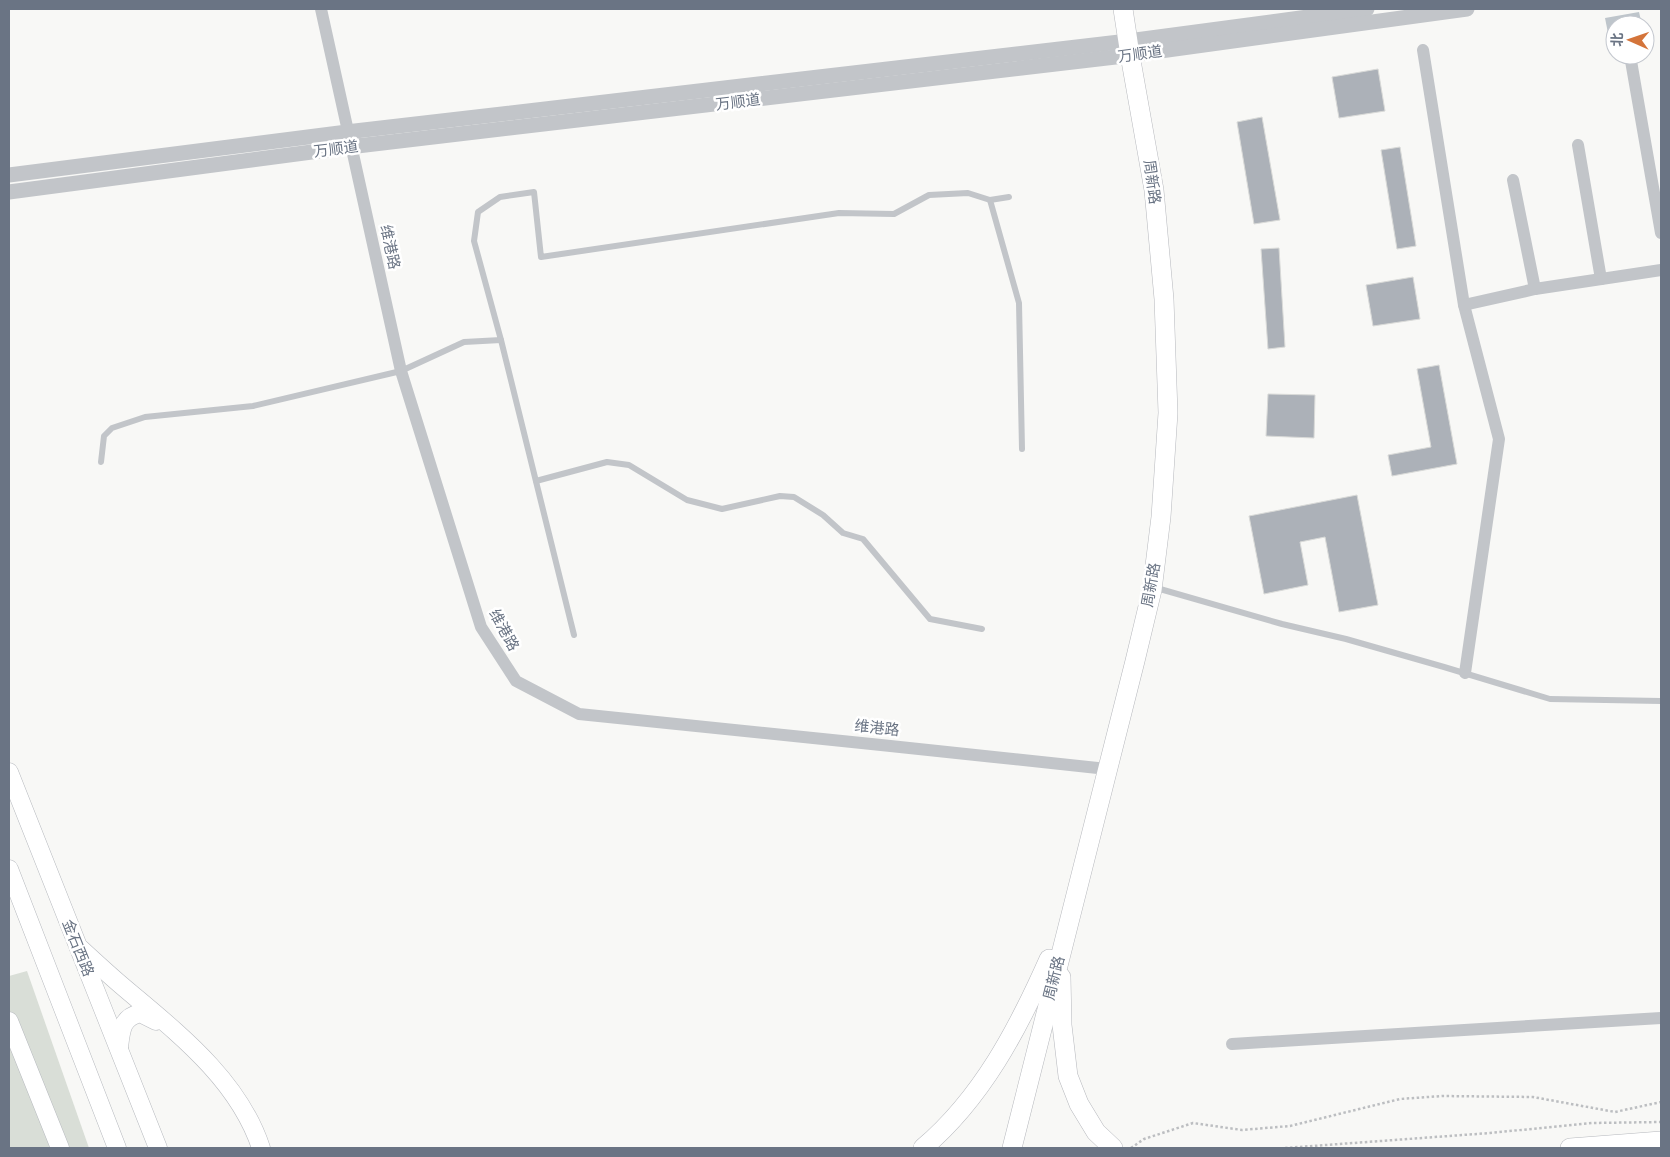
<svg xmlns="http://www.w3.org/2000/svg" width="1670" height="1157" viewBox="0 0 1670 1157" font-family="'Open Sans','Noto Sans SC',sans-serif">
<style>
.green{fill:#d9ded7}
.water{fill:#bec5cb}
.building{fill:#acb1b8;stroke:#d9dad8}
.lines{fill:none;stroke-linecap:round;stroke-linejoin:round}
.secondary-casing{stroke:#b7babf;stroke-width:19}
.primary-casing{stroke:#b6b8bd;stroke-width:20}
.path{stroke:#bcbec1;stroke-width:2.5;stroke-dasharray:2.5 2.5;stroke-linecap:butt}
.service{stroke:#c2c5c9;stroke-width:6}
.minor{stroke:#c2c5c9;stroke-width:12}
.tertiary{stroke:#c2c5c9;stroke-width:15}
.secondary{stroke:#fff;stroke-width:18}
.primary{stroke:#fff;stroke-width:19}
.labels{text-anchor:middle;stroke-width:5;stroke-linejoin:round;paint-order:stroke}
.street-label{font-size:15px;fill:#6a7484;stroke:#fff}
</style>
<rect width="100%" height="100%" fill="#f8f8f6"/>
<!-- green -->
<polygon class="green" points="27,971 89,1148 9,1148 9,976"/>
<!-- water -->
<polygon class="water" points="1639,12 1642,25 1615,25 1615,32 1608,33 1605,18"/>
<!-- building -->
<g class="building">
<polygon points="1378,69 1385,111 1339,118 1332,77"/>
<polygon points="1262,117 1280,220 1254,224 1237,122"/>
<polygon points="1400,147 1416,246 1397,249 1381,150"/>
<polygon points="1279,248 1285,347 1268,349 1261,249"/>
<polygon points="1413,277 1420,319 1373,326 1366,285"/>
<polygon points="1439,365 1457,464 1392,476 1388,455 1431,447 1417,369"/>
<polygon points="1268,394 1315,395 1314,438 1266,436"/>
<polygon points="1357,495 1378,605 1339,612 1325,537 1300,542 1308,585 1264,594 1249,516"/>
</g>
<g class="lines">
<defs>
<g id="secondary">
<polyline points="9,772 158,1148"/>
<polyline points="9,869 117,1148"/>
<path d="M81,949C94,961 107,973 121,985C175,1031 238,1078 261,1148"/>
<polyline points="9,1021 60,1148"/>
<path d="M119,1048C121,1031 121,1018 140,1013L156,1021"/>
</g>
<g id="primary">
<polyline points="1061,977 1062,1025 1068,1076 1079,1104 1096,1132 1113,1148"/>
<path d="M923,1148C982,1098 1018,1029 1049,959"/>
<polyline points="1012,1148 1135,661 1152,590 1161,517 1168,413 1164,299 1154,190 1130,55 1123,9"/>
<polyline points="1570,1148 1661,1141"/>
</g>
</defs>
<!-- secondary casing -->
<use href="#secondary" class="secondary-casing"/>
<!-- primary casing -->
<use href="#primary" class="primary-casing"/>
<!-- path -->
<g class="path">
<polyline points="1131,1148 1144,1139 1193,1123 1242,1130 1290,1126 1400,1099 1442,1096 1533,1097 1615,1112 1661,1102"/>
<polyline points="1285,1148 1490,1133 1592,1123 1661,1122"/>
</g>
<!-- service -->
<g class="service">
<polyline points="990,200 1019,303 1022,449"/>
<polyline points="501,340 574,635"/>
<polyline points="101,462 104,436 112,428 145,417 253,406 401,371 464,342 501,340 474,241 478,212 500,197 534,192 541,257 839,213 894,214 929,195 968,193 990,200 1009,197"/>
<polyline points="536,481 607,462 629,465 687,500 722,509 780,496 794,497 823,515 843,533 863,539 930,619 982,629"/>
<polyline points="1153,587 1282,624 1346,639 1444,667 1550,699 1661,701"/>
</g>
<!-- minor -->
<g class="minor">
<polyline points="321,9 401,371 481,627 516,681 579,714 881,745 1107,769"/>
<polyline points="1423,50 1464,305 1499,439 1465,673"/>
<polyline points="1631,61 1661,233"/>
<polyline points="1578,145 1601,279"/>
<polyline points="1513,180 1535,289"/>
<polyline points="1464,305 1535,289 1661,270"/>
<polyline points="1232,1044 1661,1018"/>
</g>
<!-- tertiary -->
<g class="tertiary">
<polyline points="9,175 355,131 1128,41 1367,9"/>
<polyline points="9,192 357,146 1124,56 1467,9"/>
</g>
<!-- secondary -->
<use href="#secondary" class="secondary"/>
<!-- primary -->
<use href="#primary" class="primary"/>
</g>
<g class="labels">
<!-- street labels -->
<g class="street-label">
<text transform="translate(1140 54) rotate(-8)" y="5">万顺道</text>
<text transform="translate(738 102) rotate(-7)" y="5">万顺道</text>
<text transform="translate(336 149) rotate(-7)" y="5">万顺道</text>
<text transform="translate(1152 182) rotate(82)" y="5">周新路</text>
<text transform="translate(390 247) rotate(78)" y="5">维港路</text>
<text transform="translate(1151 585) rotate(-80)" y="5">周新路</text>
<text transform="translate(504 630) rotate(61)" y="5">维港路</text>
<text transform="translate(877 728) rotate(6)" y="5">维港路</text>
<text transform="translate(78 948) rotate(68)" y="5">金石西路</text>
<text transform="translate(1054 978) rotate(-76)" y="5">周新路</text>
</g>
</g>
<!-- border -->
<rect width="1670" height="1157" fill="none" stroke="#6a7484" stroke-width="20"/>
<!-- north arrow -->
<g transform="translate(1630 40) rotate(272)"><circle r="24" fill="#ffffff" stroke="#c3c7ce"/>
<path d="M0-4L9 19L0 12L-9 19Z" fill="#d4743a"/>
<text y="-8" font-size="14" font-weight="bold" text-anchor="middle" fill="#6a7484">北</text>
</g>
</svg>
